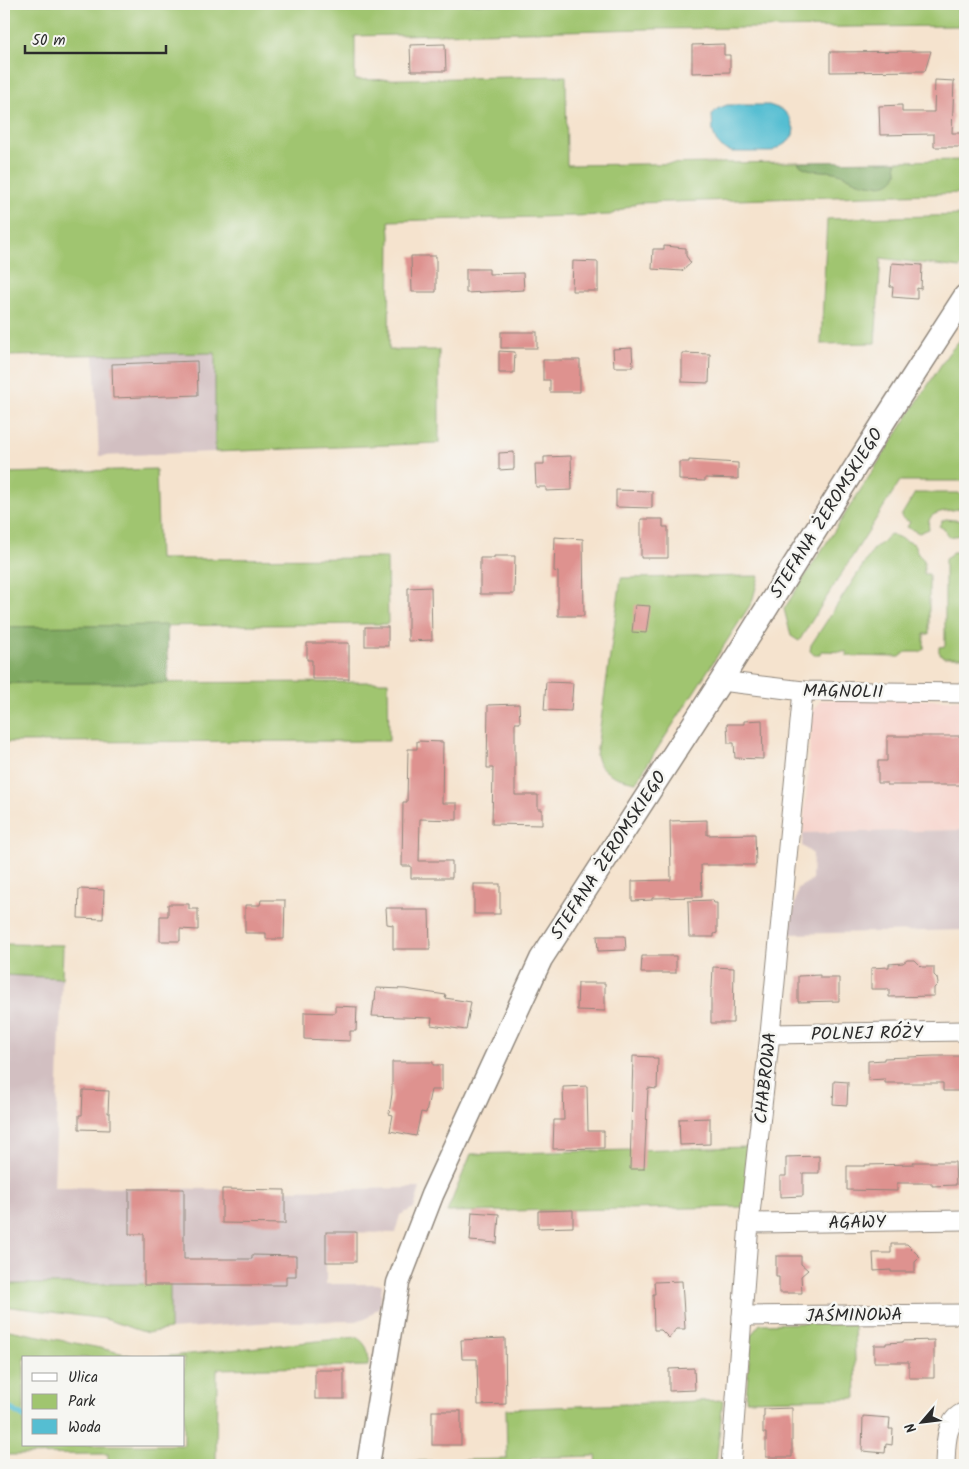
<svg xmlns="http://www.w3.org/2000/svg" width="969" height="1469" viewBox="0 0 969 1469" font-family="Kalam,sans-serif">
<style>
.built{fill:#f7d1c9}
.industrial{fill:#d2bfc1}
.green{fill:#a0c56f;stroke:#66784d}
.forest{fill:#80aa62;stroke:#566a46}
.water{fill:#55bed2;stroke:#40747e}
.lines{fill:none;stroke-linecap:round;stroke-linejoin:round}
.stream{stroke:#55bed2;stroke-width:5.5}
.building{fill:#de928f}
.minor-casing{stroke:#90877c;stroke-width:21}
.tertiary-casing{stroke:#90877c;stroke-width:25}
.minor{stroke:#fff;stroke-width:19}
.tertiary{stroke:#fff;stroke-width:22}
.labels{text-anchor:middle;stroke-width:5;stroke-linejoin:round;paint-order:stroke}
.street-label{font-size:18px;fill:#2b2b2b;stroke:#f6f6f2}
</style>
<rect width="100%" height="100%" fill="#f6f6f2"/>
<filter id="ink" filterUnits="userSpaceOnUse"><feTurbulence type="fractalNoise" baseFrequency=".02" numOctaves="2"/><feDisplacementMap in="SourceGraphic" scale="10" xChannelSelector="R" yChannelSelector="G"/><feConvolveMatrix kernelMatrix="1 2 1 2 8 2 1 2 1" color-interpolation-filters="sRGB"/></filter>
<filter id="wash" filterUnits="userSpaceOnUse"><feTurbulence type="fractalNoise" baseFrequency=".0096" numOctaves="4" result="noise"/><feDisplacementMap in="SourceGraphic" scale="20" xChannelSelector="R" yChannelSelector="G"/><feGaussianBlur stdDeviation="1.12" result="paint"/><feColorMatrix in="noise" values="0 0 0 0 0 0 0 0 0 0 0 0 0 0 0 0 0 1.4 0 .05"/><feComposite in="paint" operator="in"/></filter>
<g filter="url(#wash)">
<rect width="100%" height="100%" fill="#f5e3ce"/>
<!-- built -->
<polygon class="built" points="821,700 965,700 965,830 803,833 813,710"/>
<!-- industrial -->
<g class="industrial">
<polygon points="216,353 215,452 99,456 94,354"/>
<polygon points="965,830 965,930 789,934 798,888 812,880 813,854 802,846 803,833"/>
<polygon points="4,975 62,978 54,1187 285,1190 420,1188 414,1208 400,1215 395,1233 326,1232 326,1284 382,1284 380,1306 368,1317 356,1321 272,1322 170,1329 170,1284 4,1284"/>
</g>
<!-- green -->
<g class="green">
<polygon points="4,4 958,4 959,26 647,29 355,36 355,80 566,76 567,165 798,162 801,166 812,170 838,172 858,182 897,173 896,161 965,160 965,193 637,203 610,215 389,221 390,236 389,350 439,350 439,443 215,452 215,353 4,356"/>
<polygon points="965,215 965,259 960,268 881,258 875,343 821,344 827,219"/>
<polygon points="965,334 965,481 900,481 799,641 791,636 784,609 948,354"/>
<polygon points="156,469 159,559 387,558 388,624 4,627 4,473"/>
<path d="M915,493H959L964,499V507C953,513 924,507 929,529L919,533L907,527L910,522L902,518L901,516Z"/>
<polygon points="946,519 963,521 963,532 961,535 948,537 944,529 939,526 942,521"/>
<path d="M891,534L914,544L918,554L924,560V574H929V634H924V649L920,652H906L900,657L847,656V652L821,651L820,655H814L810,651L811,645L875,547C885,543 884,537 891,534Z"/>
<polygon points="952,552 965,552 965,657 943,657 939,652 939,647 945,646 945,559 950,556"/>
<path d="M759,576L752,602L636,782C619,779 600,774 596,755L621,578Z"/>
<polygon points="388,682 389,741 4,742 4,683"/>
<polygon points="4,944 63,945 62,978 4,975"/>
<polygon points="750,1147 745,1207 447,1212 471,1154"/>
<polygon points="4,1284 170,1284 170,1329 147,1333 105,1319 4,1306"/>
<polygon points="854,1322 856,1398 746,1400 751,1335 760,1324"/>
<path d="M4,1329L100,1348L141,1358H24V1445H184V1358H151L357,1337C369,1347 369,1352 368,1366L217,1369L216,1465H108V1454L4,1455Z"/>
<polygon points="723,1400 716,1465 597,1465 596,1456 531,1458 531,1465 385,1465 386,1462 507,1459 506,1409"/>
</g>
<!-- forest -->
<g class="forest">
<path d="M896,161C896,165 897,170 897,173C893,190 868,185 856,181C850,179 844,174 838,173C826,169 806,174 798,162Z"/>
<polygon points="167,625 168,683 4,683 4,627"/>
</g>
<!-- water -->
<polygon class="water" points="727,105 769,105 783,110 790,118 794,129 793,135 788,142 771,152 732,152 722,148 716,141 713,132 712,115 717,109"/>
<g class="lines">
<!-- stream -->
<polyline class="stream" points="4,1405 24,1417"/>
</g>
<g id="blocks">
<!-- building -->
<g class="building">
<polygon points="445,44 446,71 411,71 410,45"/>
<polygon points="724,44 724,55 730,55 730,72 692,73 692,45"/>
<polygon points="931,51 925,71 830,72 830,52"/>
<polygon points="935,80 954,81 952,133 965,133 965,147 934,147 934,134 880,135 879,106 902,105 902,112 934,112"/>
<polygon points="664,246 686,248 686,256 691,263 682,271 652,269 653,249 664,249"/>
<polygon points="411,256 436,256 436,292 412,292"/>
<polygon points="573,261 598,262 598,291 572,291"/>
<polygon points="892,263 922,265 921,289 917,288 917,299 892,297 893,287 890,287"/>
<polygon points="466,269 489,269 489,274 523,273 524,290 466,293"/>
<rect x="501" y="332" width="36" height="16"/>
<polygon points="632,348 633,367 614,367 613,349"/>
<polygon points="499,351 515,352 514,373 499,373"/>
<polygon points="682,353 710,354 709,383 682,382"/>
<polygon points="543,360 580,360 580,392 550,392 550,380 543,380"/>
<polygon points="197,361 198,395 113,398 112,364"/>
<polygon points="514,452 514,469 499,470 499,453"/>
<polygon points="571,456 572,490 546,491 546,487 536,487 535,464 544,464 544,457"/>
<polygon points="689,460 738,463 738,479 705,478 705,481 679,480 679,462 689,462"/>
<polygon points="616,490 652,491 652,508 616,507"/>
<polygon points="641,519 663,519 663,527 668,527 668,558 641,558"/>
<polygon points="555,537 583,539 584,616 558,616 558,572 554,571"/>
<polygon points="494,556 515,556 514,594 480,594 480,558 494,558"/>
<polygon points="431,587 432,640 408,641 408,588"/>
<polygon points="635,605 650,606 646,633 632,632"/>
<rect x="365" y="627" width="23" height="19"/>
<polygon points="307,643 349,643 349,679 312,679 312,660 307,660"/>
<polygon points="546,682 573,683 571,711 544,710"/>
<polygon points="519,704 520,723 515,723 515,795 538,795 538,809 542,809 542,825 492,824 493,768 487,768 488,705"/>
<polygon points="762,720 763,759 735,758 734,743 728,743 727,724 744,724 744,721"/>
<polygon points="887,736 965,736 965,785 887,785 887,783 878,783 878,761 887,761"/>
<polygon points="417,741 443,742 442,803 457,803 457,820 420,819 419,861 452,861 452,878 411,878 411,866 402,866 403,802 407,802 408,749 417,749"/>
<polygon points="707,820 707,835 755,834 756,865 701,865 702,897 652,898 652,900 632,901 632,881 671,880 670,821"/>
<rect x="474" y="884" width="26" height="30"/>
<polygon points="79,889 104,890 103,919 78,918"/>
<polygon points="261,900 285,900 284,939 266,939 266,933 245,933 245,905 260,905"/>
<polygon points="713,900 714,903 717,903 717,933 714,934 714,937 689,937 688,901"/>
<polygon points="168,904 189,904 189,909 198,909 198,930 180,929 180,941 160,941 160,916 168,916"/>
<polygon points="386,908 402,908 402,910 429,910 430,949 393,949 393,925 387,924"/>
<polygon points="597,936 625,936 626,950 598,951"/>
<polygon points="642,956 676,956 676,973 641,973"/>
<polygon points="907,960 915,960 922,967 934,967 934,975 937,978 938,984 934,988 934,996 889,997 889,989 871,989 871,968 889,967 889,964 903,963"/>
<polygon points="713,967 734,968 733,1023 711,1023 711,988 712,988"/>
<polygon points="820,975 820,978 839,978 839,1001 798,1002 798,976"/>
<polygon points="578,983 605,983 605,1011 577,1010"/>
<polygon points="376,988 405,989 446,995 445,998 471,1002 466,1030 431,1025 432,1018 372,1016 374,1001 375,1001"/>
<polygon points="335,1006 357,1007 356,1031 350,1031 350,1041 304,1039 304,1012 335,1013"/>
<polygon points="633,1056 653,1057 653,1058 658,1058 657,1089 648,1088 644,1169 630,1169"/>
<polygon points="934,1056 965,1056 965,1091 943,1091 943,1083 885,1083 885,1079 868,1080 868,1061 884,1060 884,1058"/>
<polygon points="392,1062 433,1062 433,1065 442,1065 442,1090 431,1090 426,1113 421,1112 416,1136 390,1131 393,1115 389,1114 392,1094"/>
<polygon points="834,1081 848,1082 847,1105 833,1104"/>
<polygon points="587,1086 588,1131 604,1131 604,1148 553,1149 554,1120 564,1120 563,1087"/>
<polygon points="83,1090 109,1091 108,1113 110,1113 110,1130 79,1129 79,1115 82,1115"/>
<polygon points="710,1118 710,1144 680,1145 679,1119"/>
<polygon points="819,1156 819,1173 803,1173 803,1196 780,1197 780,1176 786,1176 786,1157"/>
<polygon points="913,1162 955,1162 956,1185 932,1186 932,1183 897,1183 897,1191 847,1190 847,1166 865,1166 865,1165 914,1164"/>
<polygon points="129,1189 184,1189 184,1259 252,1259 252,1255 296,1256 296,1276 286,1276 286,1285 144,1285 144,1234 129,1234"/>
<polygon points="222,1189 285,1190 285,1224 222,1223"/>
<polygon points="573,1210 573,1227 538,1228 538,1211"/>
<polygon points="472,1212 499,1214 497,1243 470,1241"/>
<rect x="326" y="1232" width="30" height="30"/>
<polygon points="891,1244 907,1244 920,1257 915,1262 915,1272 891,1272 891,1270 874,1271 873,1253 891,1253"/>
<polygon points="776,1256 801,1256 801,1264 808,1270 801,1276 802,1293 779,1293 779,1277 776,1277"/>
<polygon points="682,1281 685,1329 676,1329 669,1338 661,1330 654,1330 653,1294 655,1294 654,1282"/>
<polygon points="505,1338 506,1404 478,1405 477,1359 462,1359 461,1340"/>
<polygon points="934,1340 934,1378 909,1378 909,1362 874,1362 874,1345 886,1345 886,1343 903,1342 903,1341"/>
<polygon points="694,1368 695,1390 669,1391 669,1369"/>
<rect x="315" y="1370" width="29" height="29"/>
<polygon points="792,1408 792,1457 766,1457 766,1433 763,1433 763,1417 764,1417 764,1409"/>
<rect x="432" y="1411" width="29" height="34"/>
<polygon points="863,1416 890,1418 889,1429 893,1429 892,1445 886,1444 885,1453 862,1451"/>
</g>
</g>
</g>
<g filter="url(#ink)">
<use href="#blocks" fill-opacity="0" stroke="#90877c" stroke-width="1"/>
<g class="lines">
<defs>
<g id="minor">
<polyline points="721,681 803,691 965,693"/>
<polyline points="770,1034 965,1031"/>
<polyline points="749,1223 965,1220"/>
<polyline points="742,1316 965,1314"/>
<polyline points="731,1465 749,1223 770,1034 803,691"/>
<path d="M945,1465C946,1447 944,1420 965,1412"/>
</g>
<polyline id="tertiary" points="368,1465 398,1283 432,1195 541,959 721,681 888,415 965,296"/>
</defs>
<!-- minor casing -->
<use href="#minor" class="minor-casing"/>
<!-- tertiary casing -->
<use href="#tertiary" class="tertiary-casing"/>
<!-- minor -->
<use href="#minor" class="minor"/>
<!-- tertiary -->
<use href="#tertiary" class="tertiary"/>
</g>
</g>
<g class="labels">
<!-- street labels -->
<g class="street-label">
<text transform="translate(826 513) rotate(-58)" y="6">STEFANA ŻEROMSKIEGO</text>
<text transform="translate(843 691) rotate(1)" y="6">MAGNOLII</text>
<text transform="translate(608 855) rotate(-57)" y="6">STEFANA ŻEROMSKIEGO</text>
<text transform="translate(867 1033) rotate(-1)" y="6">POLNEJ RÓŻY</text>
<text transform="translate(765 1078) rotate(-84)" y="6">CHABROWA</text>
<text transform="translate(857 1222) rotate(-1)" y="6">AGAWY</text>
<text transform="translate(854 1315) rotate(-1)" y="6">JAŚMINOWA</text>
</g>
</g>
<!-- margin -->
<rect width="969" height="1469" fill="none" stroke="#f6f6f2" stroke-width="20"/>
<!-- legend -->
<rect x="22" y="1356" width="162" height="90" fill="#f6f6f2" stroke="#a5a5a2"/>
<rect x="32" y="1373" width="25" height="8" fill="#ffffff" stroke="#a5a5a2"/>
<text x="68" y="1382" font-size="15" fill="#2b2b2b">Ulica</text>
<rect x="32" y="1394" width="25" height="15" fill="#a0c56f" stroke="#a5a5a2"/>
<text x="68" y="1406" font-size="15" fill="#2b2b2b">Park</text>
<rect x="32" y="1419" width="25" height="15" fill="#55bed2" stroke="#a5a5a2"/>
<text x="68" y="1432" font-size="15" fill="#2b2b2b">Woda</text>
<!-- north arrow -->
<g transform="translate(922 1422) rotate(242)" stroke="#f6f6f2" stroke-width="4" paint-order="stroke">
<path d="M0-4L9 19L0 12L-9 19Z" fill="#2b2b2b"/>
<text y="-8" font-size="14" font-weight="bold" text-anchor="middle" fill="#2b2b2b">N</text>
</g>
<!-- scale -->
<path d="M25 45v8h141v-8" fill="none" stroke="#2b2b2b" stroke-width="2.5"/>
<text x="32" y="45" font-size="15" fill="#2b2b2b" stroke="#f6f6f2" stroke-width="4" paint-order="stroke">50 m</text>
</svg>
